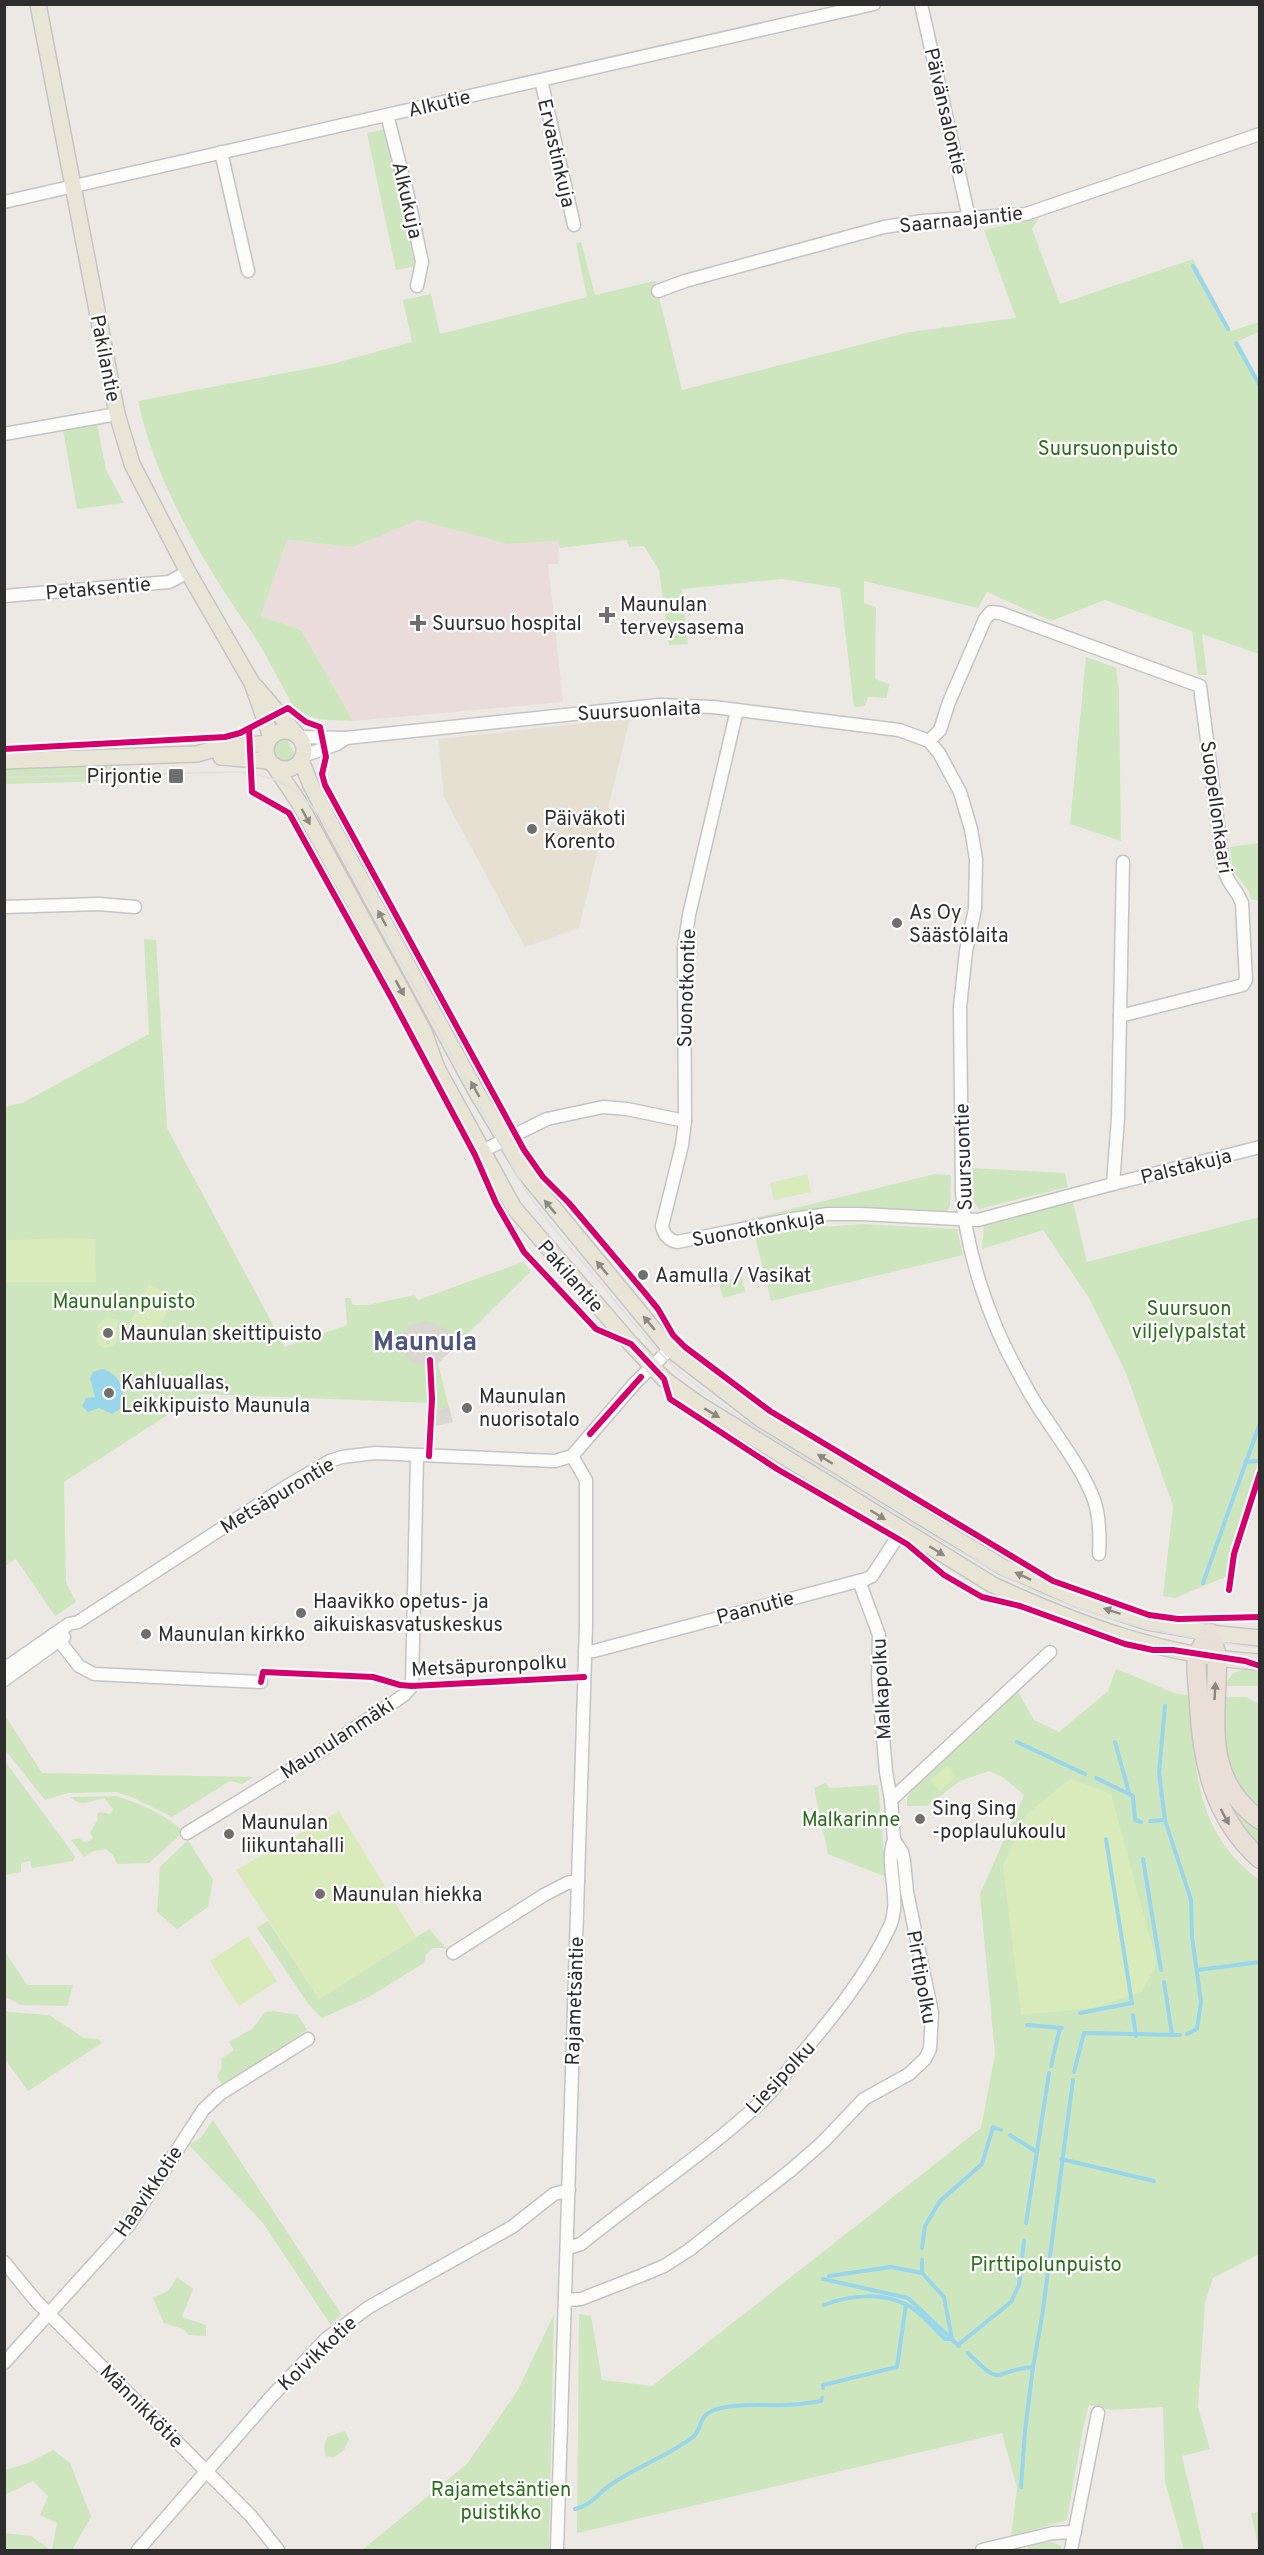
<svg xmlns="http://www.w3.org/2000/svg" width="1264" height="2555" viewBox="0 0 1264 2555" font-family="Overpass,sans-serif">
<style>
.education{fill:#e6e0d3}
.medical{fill:#e9dcdb}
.green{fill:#cee6be}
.pitch{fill:#d9eabb}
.plaza{fill:#dad6d2}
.water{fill:#99d6ec}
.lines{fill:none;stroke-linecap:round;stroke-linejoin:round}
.stream{stroke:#99d6ec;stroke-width:4}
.minor-casing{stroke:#c5c4c5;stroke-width:15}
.major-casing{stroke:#c6c5c4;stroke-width:18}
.highway-casing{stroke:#c6c5c4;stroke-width:21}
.minor{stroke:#fcfcfb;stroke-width:12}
.major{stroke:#e8e4d6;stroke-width:15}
.highway{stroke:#eadfd6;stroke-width:18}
.tram{stroke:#dfdfe1;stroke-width:1.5}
.cycleway-casing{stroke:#fff;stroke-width:10}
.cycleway{stroke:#d6006c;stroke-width:6}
.oneway{fill:#8b8982}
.oneway2{fill:#8c8682}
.poi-dot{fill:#706f6e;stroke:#fff;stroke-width:2}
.labels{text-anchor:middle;stroke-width:4.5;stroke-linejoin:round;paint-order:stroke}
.street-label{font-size:20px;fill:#2e2e2e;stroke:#fff}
.park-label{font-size:20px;fill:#2c6e1b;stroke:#fff}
.poi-label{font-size:20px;fill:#2e2e2e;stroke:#fff;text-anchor:start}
.district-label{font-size:26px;font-weight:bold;fill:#4d5680;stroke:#fff}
</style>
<rect width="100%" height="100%" fill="#ece8e4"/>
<!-- education -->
<polygon class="education" points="630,718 579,928 525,947 444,797 438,739"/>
<!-- medical -->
<polygon class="medical" points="418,520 507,544 559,541 558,564 548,564 563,702 353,721 301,630 261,616 287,540 353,547"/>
<!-- green -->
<g class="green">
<polygon points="386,129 415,266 396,270 367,133"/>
<path d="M1039,218L1032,229L1060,304L1193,259L1231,331L1259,322V332L1238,341L1259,380V654L1202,634L1207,675H1198L1192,631L1105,600L1051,621L987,592L978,608L864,581V603L876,607L875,679L889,684L887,698L868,697L865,706L854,707L840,588L782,579L682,589L688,644L669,645L659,570L644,546L629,547L627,540L560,548L558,541L507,544L418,520L353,547L287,540L261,616L301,630L353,721C330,720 311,722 294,707C279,682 267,655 251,631C204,565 155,481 138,401L332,364L412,342L403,300L431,294L440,334L587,297L576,243L581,242L595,295L655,281L682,390L910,332L1016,318L984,230Z"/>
<polygon points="97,424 106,470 124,503 77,509 63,430"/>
<polygon points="1086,657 1116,668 1119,690 1121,841 1070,824"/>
<polygon points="287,739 295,755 290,760 283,761 275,756 274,747 279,740"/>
<polygon points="115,763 116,781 5,784 4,767"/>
<polygon points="339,817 371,875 367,877 335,818"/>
<polygon points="310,832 377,955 373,956 371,953 306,833"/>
<polygon points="1259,843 1260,843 1259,901 1251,899 1249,891 1233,871 1230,847"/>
<polygon points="144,939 156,940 167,1128 285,1347 347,1325 345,1298 350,1298 353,1305 368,1305 414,1295 418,1300 523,1262 531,1271 438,1363 449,1407 436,1410 435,1403 200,1394 64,1482 66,1582 76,1602 55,1616 16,1559 5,1566 5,1107 24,1102 149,1034"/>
<polygon points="973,1168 1065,1173 1068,1187 979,1209 973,1200"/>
<polygon points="935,1174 951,1175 950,1206 947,1211 838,1207 738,1222"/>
<polygon points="1073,1202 1087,1262 1259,1217 1259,1459 1236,1534 1228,1576 1175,1598 1163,1596 1173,1506 1126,1373 1089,1298 1043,1230 982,1249 984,1226"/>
<polygon points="863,1224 957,1229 963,1255 771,1301 755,1237 788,1229"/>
<polygon points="742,1276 745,1292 723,1298 719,1282"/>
<path d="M1116,1669L1177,1694L1189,1695L1192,1700C1193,1770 1198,1837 1260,1880L1259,2254L1213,2278L1205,2303L1198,2407L1210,2449L1182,2456L1204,2550H1184L1165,2482L1163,2407L1111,2410L1089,2405L1083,2429L1067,2520L1011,2536L1017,2488L1002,2433L577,2533L579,2314L591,2316L602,2380L652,2386L981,2128L995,2054L980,1894L1024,1795L1004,1778L989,1771L960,1781L927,1806H907V1798L916,1783L1016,1688L1034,1720L1059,1732L1108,1691Z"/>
<polygon points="1247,1669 1259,1670 1259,1686 1224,1686 1233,1673"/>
<polygon points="1225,1697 1246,1697 1259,1704 1259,1811 1243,1796 1225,1759 1222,1705"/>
<polygon points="4,1714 42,1773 254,1777 242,1784 230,1781 172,1817 134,1798 116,1792 68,1793 45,1800 5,1750"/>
<polygon points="4,1760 72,1852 75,1857 73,1861 32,1868 30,1861 21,1863 21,1872 5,1875"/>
<polygon points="825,1783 830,1788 878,1785 886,1877 828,1854 814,1788"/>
<polygon points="1224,1790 1259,1827 1259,1850 1233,1818"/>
<path d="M116,1796C136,1802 170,1816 183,1832L149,1863L117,1864L113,1855L106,1849L94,1851L84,1857L71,1840L78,1838L85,1842L90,1841L93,1838L90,1833L98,1819L97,1814L100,1812L111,1814L113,1809L104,1798C90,1801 82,1808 70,1797Z"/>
<polygon points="188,1840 213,1880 208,1907 177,1929 157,1912 160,1867"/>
<polygon points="268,1921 319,1999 429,1929 446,1948 433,1948 426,1954 424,1963 369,1997 322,2018 309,2005 257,1928"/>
<polygon points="4,1950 27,1985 73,1985 67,2006 21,2005 5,1997"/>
<polygon points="4,2009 8,2012 49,2015 84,2038 98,2039 102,2043 28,2091 5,2059"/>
<polygon points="273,2011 298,2015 307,2030 223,2086 217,2076 222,2067 221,2059 234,2050 229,2042 252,2029 265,2012"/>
<polygon points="213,2120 342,2315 330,2324 263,2223 189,2145 201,2137"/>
<polygon points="177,2277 193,2289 182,2317 206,2325 206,2336 189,2335 183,2329 164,2323 153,2298 168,2291"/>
<polygon points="554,2314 549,2550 362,2550 467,2464 518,2390"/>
<polygon points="345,2431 349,2439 344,2450 333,2458 326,2456 324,2447 327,2437"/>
<polygon points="53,2450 70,2463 91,2517 72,2550 52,2550 57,2523 40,2515 48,2496 33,2481 5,2495 5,2470 28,2463"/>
<polygon points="1259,2512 1260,2546 1258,2546 1251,2513"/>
<polygon points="5,2533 31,2536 50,2550 5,2550"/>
<polygon points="1051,2542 1062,2546 1061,2550 1028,2550 1029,2545"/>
</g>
<!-- pitch -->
<g class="pitch">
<polygon points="807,1174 811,1192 774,1200 770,1183"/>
<polygon points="66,1238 95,1239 96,1282 7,1282 7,1240"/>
<polygon points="149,1284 174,1296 151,1345 125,1332"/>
<polygon points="106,1317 117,1320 118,1335 115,1346 102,1348 97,1342 98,1325"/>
<polygon points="947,1766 956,1777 940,1791 931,1780"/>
<polygon points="1070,1779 1111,1794 1157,1964 1142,1992 1092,2008 1021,2015 1003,1865 1028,1813"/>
<polygon points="339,1811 416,1937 319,1999 236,1870"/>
<polygon points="248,1936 277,1981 239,2006 210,1961"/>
</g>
<!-- plaza -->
<g class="plaza">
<polygon points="426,1321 444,1328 462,1340 436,1365 417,1364 408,1358 402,1346 403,1332 408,1326"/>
<polygon points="449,1407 453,1422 431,1427 431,1411"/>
</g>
<!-- water -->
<path class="water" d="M102,1369C120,1374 127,1391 122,1408L112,1414L99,1408L88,1412L82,1406L86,1398L95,1397L90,1378L93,1372Z"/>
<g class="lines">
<!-- stream -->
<g class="stream">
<polyline points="1193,266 1228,329"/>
<polyline points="1236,343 1260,386"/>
<polyline points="1245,1462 1258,1461"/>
<polyline points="1203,1583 1260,1423"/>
<polyline points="1165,1706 1159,1773 1165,1820 1191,1900 1192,1937 1201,2002 1197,2029 1187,2034"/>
<polyline points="1017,1742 1085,1774"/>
<polyline points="1115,1742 1129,1793"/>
<polyline points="1096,1778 1133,1796 1135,1820 1141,1822"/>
<polyline points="1150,1821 1165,1820"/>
<polyline points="1106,1839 1132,2003"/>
<polyline points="1143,1859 1161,1970"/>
<polyline points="1197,1970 1260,1962"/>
<polyline points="1164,1982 1172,2035"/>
<polyline points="1080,2013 1132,2003"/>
<polyline points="1133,2015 1136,2036"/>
<polyline points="1027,2025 1062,2028"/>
<polyline points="1051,2066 1060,2028"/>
<polyline points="1074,2072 1084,2033 1180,2035"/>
<polyline points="1010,2135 1037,2152"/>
<polyline points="1061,2159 1154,2181"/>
<polyline points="1026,2223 1049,2073"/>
<polyline points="922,2248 925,2226 940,2201 982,2164 993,2127 1001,2130"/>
<polyline points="829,2276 891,2267 922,2273"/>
<polyline points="823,2279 908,2298 959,2346"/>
<path d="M824,2305C849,2295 882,2292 907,2305C921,2312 933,2328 945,2339H952L944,2297L922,2273V2260"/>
<polyline points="958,2345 1011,2302 1019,2285 1024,2241"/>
<path d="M968,2353C1005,2390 991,2370 1033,2367"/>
<polyline points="823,2388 823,2385 897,2367 906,2304"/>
<polyline points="1021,2487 1025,2431 1033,2367 1042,2317 1073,2080"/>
<path d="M575,2509C587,2507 596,2497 605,2489C632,2468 665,2458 693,2437C701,2431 699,2417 710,2412C728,2402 764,2406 784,2405C796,2405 808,2403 821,2401L822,2398"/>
</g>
<defs>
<g id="minor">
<polyline points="921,4 969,218"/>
<polyline points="541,80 574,225"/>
<polyline points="387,115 407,192 422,262 417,286"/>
<polyline points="221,152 248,271"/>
<polyline points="4,202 874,4"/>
<polyline points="658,291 685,281 884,227 923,221 1026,214 1260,134"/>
<polyline points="4,434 117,414"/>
<polyline points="4,596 169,582 188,572"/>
<path d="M737,710L689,915L684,948L685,1121L682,1145L662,1226C664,1235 668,1240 677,1242L793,1219L828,1214H861L978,1220L1113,1184L1118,1118L1120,1016L1243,985L1246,980L1242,903C1235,885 1227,886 1223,864L1200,686L1000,613L991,612L985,619L949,702L940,730L929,741"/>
<path d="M298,737L346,738L659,705L713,707L899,730L929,741L939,753L960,792L971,829L976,859L975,909L966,951L960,1007L962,1192C965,1249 989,1320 1017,1370C1026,1386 1034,1403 1045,1417C1062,1444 1083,1470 1094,1500C1100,1517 1100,1536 1099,1554"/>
<polyline points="303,756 337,744 346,738"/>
<polyline points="4,907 99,904 135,907"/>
<polyline points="1120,1016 1123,862"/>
<polyline points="482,1151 547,1119 603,1107 627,1109 685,1121"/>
<polyline points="1113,1184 1260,1147"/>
<polyline points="859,1581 879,1635 878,1677 886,1772 891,1800"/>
<polyline points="54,1634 79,1666 94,1674 261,1682"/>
<polyline points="585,1651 594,1651 866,1579 872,1576 902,1530"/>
<polyline points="4,1669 69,1624 78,1622 287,1486 330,1461 342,1457 375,1453 555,1461 572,1456 635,1383 670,1349"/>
<polyline points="4,1680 64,1637"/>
<polyline points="187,1833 321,1751 404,1695 412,1686 417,1456"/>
<polyline points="453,1953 544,1895 567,1883 578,1881"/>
<path d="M568,2248L581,2244C640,2196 705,2154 761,2102C773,2091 783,2077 793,2064C829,2022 867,1976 890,1926C902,1898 884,1865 894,1840"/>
<polyline points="4,2262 37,2302 251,2516 278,2550"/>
<polyline points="566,2300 581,2299 640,2276 664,2266 689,2250 791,2170 823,2142 864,2099 909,2074 925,2059 930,2049 932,2013 907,1892 904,1861 902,1852 894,1840 891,1800 1050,1652"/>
<polyline points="4,2363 129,2225 203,2110 220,2094 308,2039"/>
<polyline points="138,2550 271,2397 326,2339 369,2307 512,2227 554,2194 569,2190"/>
<polyline points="557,2550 586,1626 586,1480 572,1456"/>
<polyline points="982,2550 1053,2533 1075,2532"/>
<polyline points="1071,2550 1098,2413"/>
</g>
<g id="major">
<polyline points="38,4 117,414 132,464 188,572 252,683 271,737"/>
<polyline points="256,687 297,735"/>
<circle cx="285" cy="750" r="19"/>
<polyline points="221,757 268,761"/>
<polyline points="301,760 310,783 332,826 476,1091 525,1173 670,1349 762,1420 1003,1567 1077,1599 1147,1622 1210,1633 1260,1638"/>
<polyline points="4,761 197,754 211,750 267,743"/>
<path d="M275,767L298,801L400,987L424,1032L437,1068L514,1208L631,1344L664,1379L700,1405L993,1585C1078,1624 1165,1657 1260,1662"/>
</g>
<g id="highway">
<path d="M1210,1633C1206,1640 1201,1647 1198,1654C1194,1664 1199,1692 1199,1704C1202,1763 1214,1818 1260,1859"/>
<path d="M1210,1633C1212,1641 1217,1651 1217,1660C1217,1722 1202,1778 1260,1820"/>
</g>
</defs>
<!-- minor casing -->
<use href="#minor" class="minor-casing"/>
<!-- major casing -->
<use href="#major" class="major-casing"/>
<!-- highway casing -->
<use href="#highway" class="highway-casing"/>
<!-- minor -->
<use href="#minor" class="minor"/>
<!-- major -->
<use href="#major" class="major"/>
<!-- highway -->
<use href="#highway" class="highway"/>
<!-- tram -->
<path class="tram" d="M4,777L238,772C281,775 306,793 329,830L525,1190C548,1224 576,1254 602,1285C627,1315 651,1347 681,1373C731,1416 791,1449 847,1483C905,1518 963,1556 1024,1586C1097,1621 1179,1638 1260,1648"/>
<defs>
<g id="cycleway">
<polyline points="249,729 252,792 289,813 392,999 475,1155 496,1203 524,1252 596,1329 631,1344 664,1379 670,1399 777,1469 907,1544 944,1575 982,1597 1020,1606 1125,1644 1153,1650 1173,1650 1245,1661 1260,1666"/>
<polyline points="4,749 225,737 240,733 288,708 306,722 320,727 326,757 322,774 325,785 524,1150 543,1177 569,1203 645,1293 658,1309 673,1335 685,1347 770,1411 1053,1581 1149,1615 1178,1619 1260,1617"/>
<polyline points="590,1434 641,1377"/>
<polyline points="429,1456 432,1399 430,1360"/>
<polyline points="1229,1590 1234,1554 1260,1473"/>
<polyline points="261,1682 263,1672 373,1677 400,1685 412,1686 584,1677"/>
</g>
</defs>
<!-- cycleway casing -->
<use href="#cycleway" class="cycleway-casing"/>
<!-- cycleway -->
<use href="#cycleway" class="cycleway"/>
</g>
<!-- one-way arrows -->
<defs><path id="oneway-solid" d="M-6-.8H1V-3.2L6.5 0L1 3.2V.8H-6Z" transform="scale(1.5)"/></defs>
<g class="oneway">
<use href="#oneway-solid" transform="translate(306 817) rotate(62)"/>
<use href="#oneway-solid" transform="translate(382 918) rotate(-118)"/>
<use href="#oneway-solid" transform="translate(400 988) rotate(61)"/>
<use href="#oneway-solid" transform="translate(475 1089) rotate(-119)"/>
<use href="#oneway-solid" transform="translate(550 1207) rotate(-130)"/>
<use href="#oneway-solid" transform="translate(602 1268) rotate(-130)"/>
<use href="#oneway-solid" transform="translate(649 1323) rotate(-130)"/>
<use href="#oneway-solid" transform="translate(712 1413) rotate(31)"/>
<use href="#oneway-solid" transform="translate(825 1459) rotate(-148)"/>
<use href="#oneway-solid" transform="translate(878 1515) rotate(32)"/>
<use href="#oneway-solid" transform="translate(937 1551) rotate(32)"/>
<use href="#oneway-solid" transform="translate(1023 1576) rotate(-155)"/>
<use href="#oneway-solid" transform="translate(1112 1611) rotate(-162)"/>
</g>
<g class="oneway2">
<use href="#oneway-solid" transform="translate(1215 1691) rotate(-87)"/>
<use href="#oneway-solid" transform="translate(1225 1817) rotate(62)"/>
</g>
<!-- markers -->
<g class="poi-dot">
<path d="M604 606h6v6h6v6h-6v6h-6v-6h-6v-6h6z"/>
<path d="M415 614h6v6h6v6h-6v6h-6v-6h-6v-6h6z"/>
<rect x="168" y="768" width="16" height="16" rx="3"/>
<circle cx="532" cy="829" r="6"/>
<circle cx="897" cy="923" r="6"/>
<circle cx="643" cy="1275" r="6"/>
<circle cx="108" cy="1333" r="6"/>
<circle cx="109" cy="1393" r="6"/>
<circle cx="467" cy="1408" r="6"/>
<circle cx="301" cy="1613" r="6"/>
<circle cx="146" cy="1634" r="6"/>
<circle cx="920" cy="1819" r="6"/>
<circle cx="229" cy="1834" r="6"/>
<circle cx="320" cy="1894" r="6"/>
</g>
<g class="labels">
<!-- street labels -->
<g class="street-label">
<text transform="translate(439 103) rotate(-13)" y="7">Alkutie</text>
<text transform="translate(946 111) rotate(77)" y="7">Päivänsalontie</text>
<text transform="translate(557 153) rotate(77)" y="7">Ervastinkuja</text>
<text transform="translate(408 200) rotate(77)" y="7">Alkukuja</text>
<text transform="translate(961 219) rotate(-6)" y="7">Saarnaajantie</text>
<text transform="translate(106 358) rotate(79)" y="7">Pakilantie</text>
<text transform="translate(98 588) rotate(-5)" y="7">Petaksentie</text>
<text transform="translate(639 710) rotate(-3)" y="7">Suursuonlaita</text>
<text transform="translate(1217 807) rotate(82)" y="7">Suopellonkaari</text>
<text transform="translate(686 988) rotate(-88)" y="7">Suonotkontie</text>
<text transform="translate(963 1157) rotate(-92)" y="7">Suursuontie</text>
<text transform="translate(1186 1166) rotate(-14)" y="7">Palstakuja</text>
<text transform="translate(758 1228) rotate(-10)" y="7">Suonotkonkuja</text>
<text transform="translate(571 1276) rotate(49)" y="7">Pakilantie</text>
<text transform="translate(277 1495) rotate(-31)" y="7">Metsäpurontie</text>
<text transform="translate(755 1607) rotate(-15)" y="7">Paanutie</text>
<text transform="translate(489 1665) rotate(-3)" y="7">Metsäpuronpolku</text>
<text transform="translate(881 1689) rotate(-93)" y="7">Malkapolku</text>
<text transform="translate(337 1738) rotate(-33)" y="7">Maunulanmäki</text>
<text transform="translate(922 1977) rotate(80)" y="7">Pirttipolku</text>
<text transform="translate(574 2001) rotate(-88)" y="7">Rajametsäntie</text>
<text transform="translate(780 2077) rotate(-47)" y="7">Liesipolku</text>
<text transform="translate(148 2191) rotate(-56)" y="7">Haavikkotie</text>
<text transform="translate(317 2353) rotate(-43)" y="7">Koivikkotie</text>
<text transform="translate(142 2406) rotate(45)" y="7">Männikkötie</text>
</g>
<!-- park labels -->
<g class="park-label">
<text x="1108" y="455">Suursuonpuisto</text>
<text x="124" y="1308">Maunulanpuisto</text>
<text x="1189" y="1315">Suursuon<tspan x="1189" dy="23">viljelypalstat</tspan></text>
<text x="851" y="1826">Malkarinne</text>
<text x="1046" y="2271">Pirttipolunpuisto</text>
<text x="501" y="2496">Rajametsäntien<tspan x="501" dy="23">puistikko</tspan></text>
</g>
<!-- poi labels -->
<g class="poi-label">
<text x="620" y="611">Maunulan<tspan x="620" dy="23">terveysasema</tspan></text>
<text x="432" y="630">Suursuo hospital</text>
<text x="162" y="783" text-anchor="end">Pirjontie</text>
<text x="544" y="825">Päiväkoti<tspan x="544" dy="23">Korento</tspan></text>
<text x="909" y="919">As Oy<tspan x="909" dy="23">Säästölaita</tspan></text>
<text x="655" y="1282">Aamulla / Vasikat</text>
<text x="120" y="1340">Maunulan skeittipuisto</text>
<text x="121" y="1389">Kahluuallas,<tspan x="121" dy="23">Leikkipuisto Maunula</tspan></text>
<text x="479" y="1403">Maunulan<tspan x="479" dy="23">nuorisotalo</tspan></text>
<text x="313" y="1608">Haavikko opetus- ja<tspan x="313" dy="23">aikuiskasvatuskeskus</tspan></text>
<text x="158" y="1641">Maunulan kirkko</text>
<text x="932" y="1815">Sing Sing<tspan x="932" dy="23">-poplaulukoulu</tspan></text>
<text x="241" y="1829">Maunulan<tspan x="241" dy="23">liikuntahalli</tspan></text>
<text x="332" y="1901">Maunulan hiekka</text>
</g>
<!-- district labels -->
<g class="district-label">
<text x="425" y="1350">Maunula</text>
</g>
</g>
<!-- border -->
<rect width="1264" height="2555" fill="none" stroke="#2e2e2e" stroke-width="12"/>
</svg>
